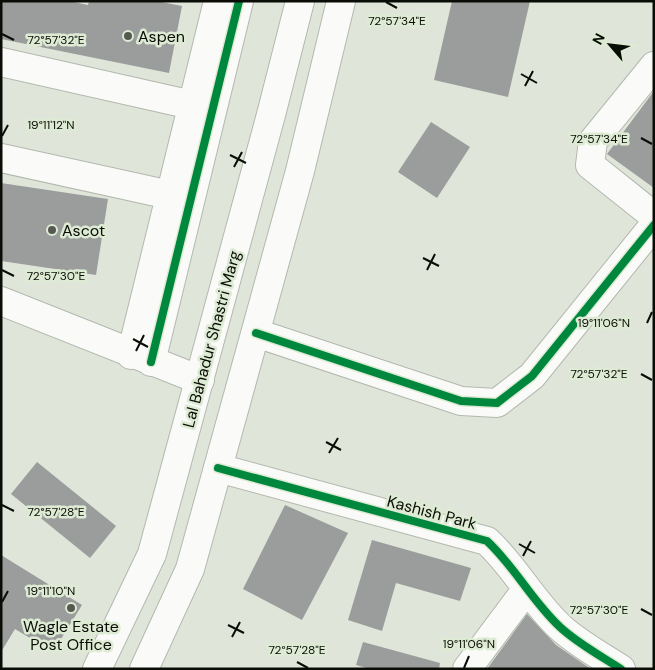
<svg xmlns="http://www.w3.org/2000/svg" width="655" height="670" viewBox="0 0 655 670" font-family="'DM Sans',sans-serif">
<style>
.building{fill:#9a9d9b}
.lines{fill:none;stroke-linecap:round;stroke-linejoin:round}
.minor-casing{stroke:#b3b8ae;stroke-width:30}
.major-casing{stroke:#b3b8ae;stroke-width:30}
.minor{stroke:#fafbf9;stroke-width:28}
.major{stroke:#fafbf9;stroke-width:28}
.cycleway-casing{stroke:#deebd4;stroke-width:11}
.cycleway{stroke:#00873e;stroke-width:8}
.ticks{fill:none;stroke:#0a0d06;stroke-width:2}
.poi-dot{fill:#555950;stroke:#deebd4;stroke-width:2}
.labels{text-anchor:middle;stroke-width:5;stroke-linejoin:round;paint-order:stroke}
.poi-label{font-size:16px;fill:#0a0d06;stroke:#deebd4;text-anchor:start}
.street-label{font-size:16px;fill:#0a0d06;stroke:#deebd4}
.ticks-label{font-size:12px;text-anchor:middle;fill:#0a0d06;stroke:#deebd4;stroke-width:5;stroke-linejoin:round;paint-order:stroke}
</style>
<rect width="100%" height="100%" fill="#dfe6d9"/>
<!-- building -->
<g class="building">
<polygon points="1,1 69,1 88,5 89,1 156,1 182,6 169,73 1,39"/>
<polygon points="452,1 530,1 508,97 434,80"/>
<polygon points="654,91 654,188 607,154"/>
<polygon points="431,122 470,147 437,198 398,172"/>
<polygon points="1,183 108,199 96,275 1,261"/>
<polygon points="37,462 116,526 90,558 11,494"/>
<polygon points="285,505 348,533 302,620 243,589"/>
<polygon points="372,540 471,568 460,601 396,583 382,631 348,620"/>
<polygon points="1,555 82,605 53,652 15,629 1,652"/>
<polygon points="527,614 556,645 591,669 487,669"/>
<polygon points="363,642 440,663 439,669 370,669 356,665"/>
</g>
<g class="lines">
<defs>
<g id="minor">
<polyline points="1,62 192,105"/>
<polyline points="654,66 593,141 590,165 654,216"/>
<polyline points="1,158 170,195"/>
<polyline points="1,301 200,380"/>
<polyline points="256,333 461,401 497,403 532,376 654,225"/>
<polyline points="131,355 218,1"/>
<polyline points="151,362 239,1"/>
<path d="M218,468L487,541C515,567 532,601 560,627C577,643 601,656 621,669"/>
<polyline points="467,669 526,590"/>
</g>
<g id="major">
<polyline points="97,669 152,554 272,111 300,1"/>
<polyline points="144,669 190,569 300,171 341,1"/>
</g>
</defs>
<!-- minor casing -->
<use href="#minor" class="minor-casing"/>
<!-- major casing -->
<use href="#major" class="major-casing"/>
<!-- minor -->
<use href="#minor" class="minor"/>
<!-- major -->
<use href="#major" class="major"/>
<defs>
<g id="cycleway">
<polyline points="256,333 461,401 497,403 532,376 654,225"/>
<polyline points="151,362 239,1"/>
<path d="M218,468L487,541C515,567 532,601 560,627C577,643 601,656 621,669"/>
</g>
</defs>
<!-- cycleway casing -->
<use href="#cycleway" class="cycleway-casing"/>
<!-- cycleway -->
<use href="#cycleway" class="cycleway"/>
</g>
<!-- ticks -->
<path class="ticks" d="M386,2L397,8M2,34L14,40M521,74L537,83M525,86L533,71M2,136L8,125M641,138L652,144M230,155L246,163M234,167L242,152M423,258L439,266M2,270L14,276M427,270L435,254M647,323L652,312M133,339L148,347M136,351L144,335M641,374L652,380M326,442L341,450M329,453L338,438M2,505L14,511M519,544L535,553M523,556L531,541M2,602L8,591M641,609L652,615M228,625L244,633M232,637L240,622M297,662L308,668M464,668L469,656"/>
<!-- markers -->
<g class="poi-dot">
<circle cx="128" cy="36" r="5"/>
<circle cx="52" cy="230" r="5"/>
<circle cx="71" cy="608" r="5"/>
</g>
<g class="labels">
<!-- poi labels -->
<g class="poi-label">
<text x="138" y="42">Aspen</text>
<text x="62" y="236">Ascot</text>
<text x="71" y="632" text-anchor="middle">Wagle Estate<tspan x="71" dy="18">Post Office</tspan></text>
</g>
<!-- street labels -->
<g class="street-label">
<text transform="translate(211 339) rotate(-75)" y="6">Lal Bahadur Shastri Marg</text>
<text transform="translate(432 512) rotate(15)" y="6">Kashish Park</text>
</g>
</g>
<g class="ticks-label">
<text x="397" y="25">72°57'34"E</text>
<text x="56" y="44">72°57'32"E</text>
<text x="51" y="129">19°11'12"N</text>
<text x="599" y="143">72°57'34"E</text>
<text x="56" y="280">72°57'30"E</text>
<text x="604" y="327">19°11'06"N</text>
<text x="599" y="378">72°57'32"E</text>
<text x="56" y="516">72°57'28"E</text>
<text x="51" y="595">19°11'10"N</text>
<text x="599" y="614">72°57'30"E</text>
<text x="469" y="648">19°11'06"N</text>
<text x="297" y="654">72°57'28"E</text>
</g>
<!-- border -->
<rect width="655" height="670" fill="none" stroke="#0a0d06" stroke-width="5"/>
<!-- north arrow -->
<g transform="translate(610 45) rotate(298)" stroke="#deebd4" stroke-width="4" paint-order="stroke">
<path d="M0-4L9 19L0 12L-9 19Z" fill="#0a0d06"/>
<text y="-8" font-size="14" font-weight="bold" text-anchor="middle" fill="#0a0d06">N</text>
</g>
</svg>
